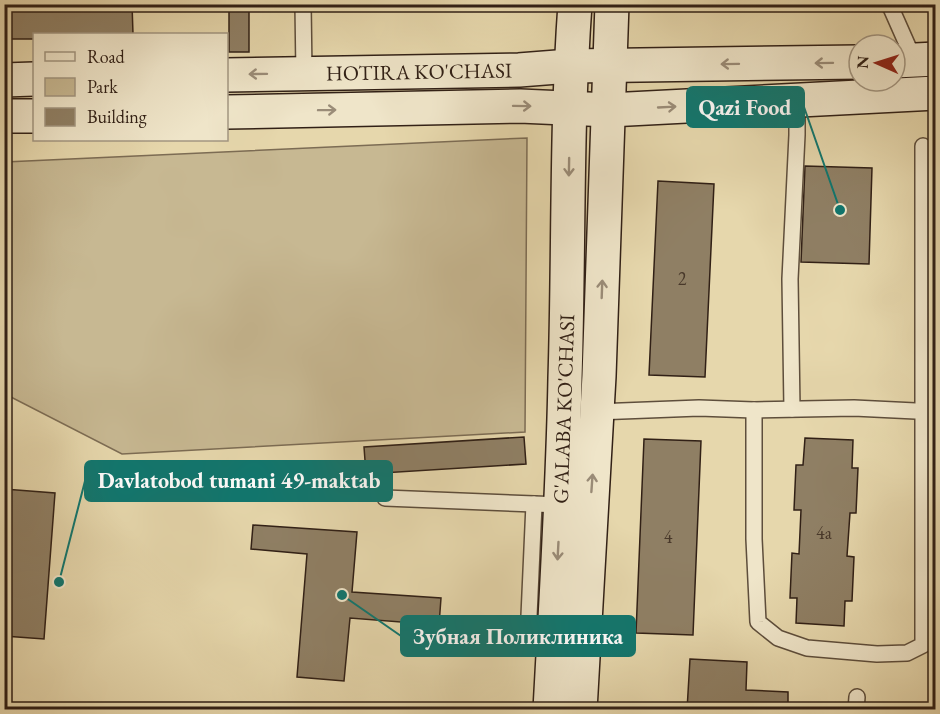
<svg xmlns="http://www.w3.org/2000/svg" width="940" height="714" viewBox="0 0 940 714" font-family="'EB Garamond',serif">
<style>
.green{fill:#c7b892;stroke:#7c6c54;stroke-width:1.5}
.building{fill:#8f7f64;stroke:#312016;stroke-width:1.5}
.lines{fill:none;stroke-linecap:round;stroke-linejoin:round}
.lane-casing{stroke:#5e4e3c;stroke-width:18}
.secondary-casing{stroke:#312016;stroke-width:36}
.lane{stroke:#efe5c9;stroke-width:15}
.secondary{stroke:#efe5c9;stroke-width:33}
.oneway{stroke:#9a8c78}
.labels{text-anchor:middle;stroke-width:4.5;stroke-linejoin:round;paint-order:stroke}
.number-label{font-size:18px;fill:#48382a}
.street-label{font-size:21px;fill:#312016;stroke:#efe5c9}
.leader{fill:none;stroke:#0f766e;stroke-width:2}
.callout-dot{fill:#0f766e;stroke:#efe5c9;stroke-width:2}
.callout{fill:#0f766e;stroke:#0f766e;stroke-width:2}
.callout-label{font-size:22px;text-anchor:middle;font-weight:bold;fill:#fff}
</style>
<rect width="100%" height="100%" fill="#e6d7ac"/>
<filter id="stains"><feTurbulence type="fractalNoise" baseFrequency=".00333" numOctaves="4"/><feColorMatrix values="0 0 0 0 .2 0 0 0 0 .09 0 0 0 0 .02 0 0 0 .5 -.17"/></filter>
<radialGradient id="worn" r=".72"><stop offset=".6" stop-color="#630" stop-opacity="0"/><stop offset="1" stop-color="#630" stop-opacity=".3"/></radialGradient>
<!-- green -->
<polygon class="green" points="527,138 525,432 122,454 5,394 5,162"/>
<!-- building -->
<g class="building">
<polygon points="7,4 132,4 133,34 34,34 34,39 7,39"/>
<rect x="229" y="4" width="20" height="48"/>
<polygon points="805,166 872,168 869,264 801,262"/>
<polygon points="658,181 714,184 705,377 649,375"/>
<polygon points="524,437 526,464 366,474 364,447"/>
<polygon points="805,438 853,440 852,468 858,468 856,513 850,513 847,556 854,557 852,601 845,601 844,626 796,623 797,598 790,598 792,553 799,554 801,510 794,510 796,465 803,465"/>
<polygon points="644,439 701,441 693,635 636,633"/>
<polygon points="4,489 55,493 44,639 4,636 4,563 6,541 4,541"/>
<polygon points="253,525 357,532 352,592 441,598 439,625 350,618 344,681 297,677 307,554 251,549"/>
<polygon points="690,659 747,662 746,690 788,692 788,710 687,710"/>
</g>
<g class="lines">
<defs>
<g id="lane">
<polyline points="303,4 304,74"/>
<polyline points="887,4 891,8 914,60"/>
<polyline points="792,409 790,279 797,135 797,101"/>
<polyline points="754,410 754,539 758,622 778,638 807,648 877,654 907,653 923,645 923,146"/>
<polyline points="596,412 699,408 754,410 854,408 936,412"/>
<polyline points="385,498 561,505"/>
<polyline points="529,616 534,504"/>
<polyline points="856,710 857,697"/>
</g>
<g id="secondary">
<polyline points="895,61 936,59"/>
<polyline points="226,75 519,70 570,66 859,62"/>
<polyline points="4,80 34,79"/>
<polyline points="226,112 520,106 609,110 936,93"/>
<polyline points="4,116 34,116"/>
<path d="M550,710C556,599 563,488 565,378C569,253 566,128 575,4"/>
<polyline points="580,710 599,376 612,4"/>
</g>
</defs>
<!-- lane casing -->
<use href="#lane" class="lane-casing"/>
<!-- secondary casing -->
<use href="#secondary" class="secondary-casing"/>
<!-- lane -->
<use href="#lane" class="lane"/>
<!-- secondary -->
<use href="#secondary" class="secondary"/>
</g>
<!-- one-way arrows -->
<defs><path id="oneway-shaft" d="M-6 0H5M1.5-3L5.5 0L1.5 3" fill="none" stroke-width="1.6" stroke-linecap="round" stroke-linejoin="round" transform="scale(1.5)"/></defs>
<g class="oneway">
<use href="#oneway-shaft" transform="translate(824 63) rotate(179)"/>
<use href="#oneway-shaft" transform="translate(730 64) rotate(179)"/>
<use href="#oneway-shaft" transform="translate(258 74) rotate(179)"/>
<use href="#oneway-shaft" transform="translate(522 106) rotate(1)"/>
<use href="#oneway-shaft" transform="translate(667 107) rotate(-3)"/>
<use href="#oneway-shaft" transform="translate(327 110) rotate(-1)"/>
<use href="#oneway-shaft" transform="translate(569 167) rotate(91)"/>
<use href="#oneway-shaft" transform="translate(602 289) rotate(-88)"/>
<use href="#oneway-shaft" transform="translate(592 483) rotate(-86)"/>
<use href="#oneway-shaft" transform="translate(558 551) rotate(93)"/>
</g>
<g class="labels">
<!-- number labels -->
<g class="number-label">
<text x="682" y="285">2</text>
<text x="824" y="539">4a</text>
<text x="668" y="543">4</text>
</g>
<!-- street labels -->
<g class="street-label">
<text transform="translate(419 72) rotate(-1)" y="7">HOTIRA KO'CHASI</text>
<text transform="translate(564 409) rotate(-88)" y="7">G'ALABA KO'CHASI</text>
</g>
</g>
<!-- callouts -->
<path class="leader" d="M840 210L804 107M59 582L85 481M342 595L401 636"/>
<g class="callout-dot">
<circle cx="840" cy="210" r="6"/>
<circle cx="59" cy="582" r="6"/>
<circle cx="342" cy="595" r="6"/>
</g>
<g class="callout">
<rect x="687" y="87" width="117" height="40" rx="6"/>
<rect x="85" y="461" width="307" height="40" rx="6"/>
<rect x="401" y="616" width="234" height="40" rx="6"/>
</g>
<g class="callout-label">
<text x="745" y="115">Qazi Food</text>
<text x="239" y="488">Davlatobod tumani 49-maktab</text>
<text x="518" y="644">Зубная Поликлиника</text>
</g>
<!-- margin -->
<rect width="940" height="714" fill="none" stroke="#e6d7ac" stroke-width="24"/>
<rect x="6" y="6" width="928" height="702" fill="none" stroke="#312016" stroke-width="3"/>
<rect x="12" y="12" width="916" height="690" fill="none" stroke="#312016" stroke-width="1.5"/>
<!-- legend -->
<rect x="33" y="33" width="195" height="108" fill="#efe5c9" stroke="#a39681" stroke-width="1.5"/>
<rect x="45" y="52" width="30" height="9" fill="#efe5c9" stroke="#a39681" stroke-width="1.5"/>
<text x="87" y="63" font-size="18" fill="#312016">Road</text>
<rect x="45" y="78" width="30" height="18" fill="#c7b892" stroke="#a39681" stroke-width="1.5"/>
<text x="87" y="93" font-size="18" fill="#312016">Park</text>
<rect x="45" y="108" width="30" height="18" fill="#8f7f64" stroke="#a39681" stroke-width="1.5"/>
<text x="87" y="123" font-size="18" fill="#312016">Building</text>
<!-- north arrow -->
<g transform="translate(877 63) rotate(273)"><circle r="28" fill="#efe5c9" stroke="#a39681" stroke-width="1.5"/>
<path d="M0-4.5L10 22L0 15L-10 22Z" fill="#8f2418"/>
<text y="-9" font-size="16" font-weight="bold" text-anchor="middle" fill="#312016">N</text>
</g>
<rect width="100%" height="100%" filter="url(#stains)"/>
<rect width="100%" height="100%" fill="url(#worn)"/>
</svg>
